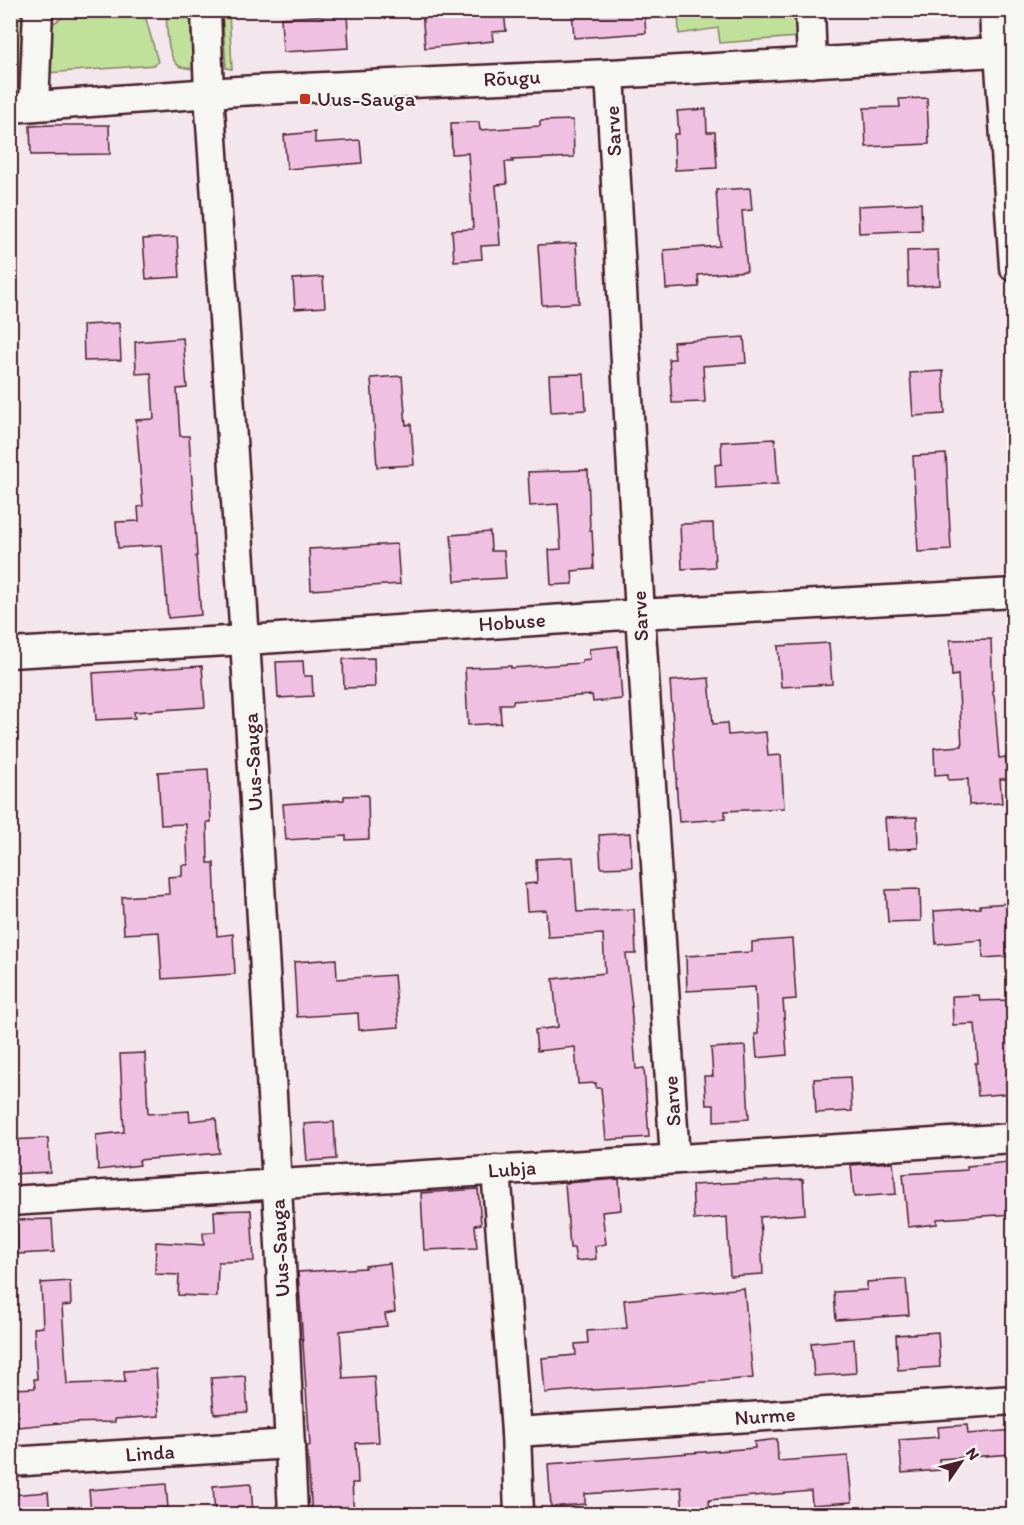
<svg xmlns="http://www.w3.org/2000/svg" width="1024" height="1525" viewBox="0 0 1024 1525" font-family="Itim,sans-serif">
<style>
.green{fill:#c0e19a;stroke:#858062;stroke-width:1.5}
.building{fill:#efc0e2;stroke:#4a1f2b;stroke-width:1.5}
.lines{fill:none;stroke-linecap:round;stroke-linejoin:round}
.minor-casing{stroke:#4a1f2b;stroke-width:33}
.minor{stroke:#f6f6f2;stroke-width:28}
.poi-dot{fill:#c8321e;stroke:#f6f6f2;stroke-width:2}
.labels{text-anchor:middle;stroke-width:4.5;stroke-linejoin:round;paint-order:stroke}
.street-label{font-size:21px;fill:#4a1f2b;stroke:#f6f6f2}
.poi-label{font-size:21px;fill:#4a1f2b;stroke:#f6f6f2;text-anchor:start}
</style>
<rect width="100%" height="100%" fill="#f4e6ed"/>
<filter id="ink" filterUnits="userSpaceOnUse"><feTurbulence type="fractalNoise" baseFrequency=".0167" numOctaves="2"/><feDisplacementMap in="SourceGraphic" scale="12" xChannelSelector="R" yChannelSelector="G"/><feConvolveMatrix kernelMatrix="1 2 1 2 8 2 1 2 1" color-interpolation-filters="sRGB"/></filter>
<g filter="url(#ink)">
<!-- green -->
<g class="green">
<polygon points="62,11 74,11 75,18 144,12 158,62 155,65 46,73 47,27 62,18"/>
<path d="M166,11H190L193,69C189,68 183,68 179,66C166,58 167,24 166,11Z"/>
<polygon points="222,11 229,11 232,69 226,68"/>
<polygon points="678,11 796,11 798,37 720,43 718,28 679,34"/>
<polygon points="27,15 24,74 11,74 11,16"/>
</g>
<!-- building -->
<g class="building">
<polygon points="422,10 504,10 506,31 492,32 493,41 425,48"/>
<polygon points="572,10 644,10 646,33 574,38"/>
<polygon points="347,14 349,48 283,52 281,18"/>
<polygon points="927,98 929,144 866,147 864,108 900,107 899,99"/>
<polygon points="706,109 707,132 715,132 717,168 675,170 674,134 679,134 677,111"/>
<polygon points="573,120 574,157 512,160 513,162 505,162 507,184 496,185 500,245 481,246 482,259 454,261 452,230 473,229 468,153 452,154 451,123 479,122 480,130 540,126 540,121"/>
<polygon points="51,125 109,125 110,154 31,155 30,126"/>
<polygon points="315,132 315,143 360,140 362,163 287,169 284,135"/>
<polygon points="750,188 752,210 742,211 747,271 698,275 699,287 666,289 664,250 720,246 716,190"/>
<polygon points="921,203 922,230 859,233 858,206"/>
<polygon points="177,237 180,277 146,279 143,239"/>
<polygon points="576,243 579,303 542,305 538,245"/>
<polygon points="938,250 940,285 908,287 907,251"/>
<polygon points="323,277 325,307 295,309 293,279"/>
<polygon points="119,323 121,360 84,361 83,325"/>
<polygon points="744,337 746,363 703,366 705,402 672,403 669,359 675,359 673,342"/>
<polygon points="183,338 187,388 177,389 180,436 189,436 197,556 196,556 201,615 168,618 162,545 118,548 116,522 139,521 138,507 143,506 136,420 154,419 151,373 136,374 135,342"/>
<polygon points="943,371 945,414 913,416 910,373"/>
<polygon points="584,374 586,410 551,412 549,375"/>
<polygon points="402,376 406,425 411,424 414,465 377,467 371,378"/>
<polygon points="775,439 778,484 716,488 715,465 722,464 721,442"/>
<polygon points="946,454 951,550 918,552 913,456"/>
<polygon points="588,470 590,530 592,530 594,569 572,571 573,584 551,585 549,550 561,549 558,504 530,506 528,472"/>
<polygon points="713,523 715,567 682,569 680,524"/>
<polygon points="490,532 491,551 504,551 506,578 455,581 451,535"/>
<polygon points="397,544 400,584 311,590 309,549"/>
<polygon points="991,639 993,695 994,695 999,758 1006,757 1007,779 1000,779 1002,803 969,805 968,779 948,780 948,774 935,775 934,748 962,746 958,675 952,676 950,640"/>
<polygon points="829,643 832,684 781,687 778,646"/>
<polygon points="618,646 622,699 593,702 592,695 513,701 513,704 500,704 501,723 468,725 465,668 511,666 511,668 582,663 582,660 590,659 589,649"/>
<polygon points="374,658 375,687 344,688 343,659"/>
<polygon points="303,661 304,676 312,676 313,696 278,698 276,662"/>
<polygon points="202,666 205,707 134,712 135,718 96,720 93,673"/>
<polygon points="709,678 713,724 727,723 728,735 766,732 768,756 781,755 784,808 725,811 725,819 679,822 676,780 677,779 670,681"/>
<polygon points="208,769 211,822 207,822 208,863 214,863 217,936 233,934 235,974 162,979 159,932 124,934 122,897 169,894 168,877 182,876 182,865 188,865 186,824 161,825 158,772"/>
<polygon points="368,795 369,839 346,840 346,836 286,840 283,804 344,800 344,796"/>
<polygon points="917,817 918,848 887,850 885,818"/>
<polygon points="630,833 632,867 601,868 599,835"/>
<polygon points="573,857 577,912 634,909 636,954 626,954 632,1007 631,1007 636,1069 644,1068 649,1137 606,1140 601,1088 596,1088 596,1083 578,1084 575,1047 537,1051 535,1030 558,1027 553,979 605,973 603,934 548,937 546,910 527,911 525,884 537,883 536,859"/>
<polygon points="920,889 921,921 888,922 886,890"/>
<polygon points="1010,903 1013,956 983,958 982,940 936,944 934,911 980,908 980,905"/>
<polygon points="792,939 796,999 783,1000 787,1055 757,1058 755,1034 758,1034 755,987 687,991 686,956 752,952 752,942"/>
<polygon points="336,959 337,979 394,975 399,1027 359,1030 358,1013 297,1017 294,962"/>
<polygon points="979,995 980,1001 1010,1000 1010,1008 1014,1008 1014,1093 978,1096 975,1063 978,1063 975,1024 953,1025 952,996"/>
<polygon points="745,1046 749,1119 714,1121 714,1105 706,1105 704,1076 713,1076 711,1048"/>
<polygon points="145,1053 148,1114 189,1111 190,1121 216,1118 219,1153 139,1160 140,1165 98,1170 96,1135 124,1132 120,1054"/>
<polygon points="850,1077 852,1111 816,1113 814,1079"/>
<polygon points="334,1122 336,1159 307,1161 304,1124"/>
<polygon points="48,1138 50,1172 10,1174 10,1140"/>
<polygon points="893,1162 896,1194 854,1197 851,1165"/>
<polygon points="1010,1162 1012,1186 1014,1185 1014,1214 937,1219 937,1224 908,1227 903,1174 967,1170 967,1166"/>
<polygon points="619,1179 621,1210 602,1212 606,1244 595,1246 596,1259 576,1261 574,1248 570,1248 565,1183"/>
<polygon points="803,1179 805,1214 760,1217 763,1274 730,1276 727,1217 694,1220 692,1185"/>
<polygon points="478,1189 481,1224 475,1225 477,1248 424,1250 421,1193"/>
<polygon points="251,1210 254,1261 218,1262 217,1297 178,1295 179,1275 155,1274 156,1242 204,1245 203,1233 215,1232 214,1211"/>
<polygon points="52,1219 54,1252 18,1254 17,1220"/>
<polygon points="390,1263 395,1312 385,1314 387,1326 340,1331 343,1378 374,1376 379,1442 356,1443 358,1483 352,1483 354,1515 312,1515 307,1446 310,1446 298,1272 365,1268 365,1266"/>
<polygon points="906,1279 909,1315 836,1320 834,1292 867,1290 867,1282"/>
<polygon points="70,1281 71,1305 62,1306 67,1384 125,1382 124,1371 156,1369 159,1416 115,1419 115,1422 60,1423 18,1427 14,1389 35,1388 34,1379 37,1379 34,1328 43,1327 41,1283"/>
<polygon points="744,1288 753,1378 645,1387 592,1390 592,1389 545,1393 542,1358 576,1355 575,1344 588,1343 587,1331 627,1328 624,1300"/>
<polygon points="938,1332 940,1367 898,1370 896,1335"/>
<polygon points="854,1339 856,1373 814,1376 811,1343"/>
<polygon points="245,1376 248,1412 214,1414 211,1378"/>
<polygon points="967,1425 968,1434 1014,1430 1014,1454 939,1459 940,1470 902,1473 899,1440 939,1437 938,1427"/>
<polygon points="777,1439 778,1461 848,1456 852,1502 812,1505 811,1491 709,1500 710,1515 683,1515 681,1487 585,1494 585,1504 551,1507 548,1464 755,1448 754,1442"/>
<polygon points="251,1483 253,1515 215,1515 213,1486"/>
<polygon points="166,1484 168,1508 91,1513 89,1490"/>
<polygon points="48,1492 50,1515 10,1515 10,1495"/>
</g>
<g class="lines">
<defs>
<g id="minor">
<path d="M206,10L209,94C241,567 272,1041 293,1514"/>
<polyline points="810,10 812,63"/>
<polyline points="994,10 995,32 999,52 1014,267"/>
<polyline points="610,74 640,614 675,1159"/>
<polyline points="34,106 38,10"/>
<polyline points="10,108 238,91 610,74 1014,51"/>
<polyline points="10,653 246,640 640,614 1014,593"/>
<polyline points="496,1170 516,1432 519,1514"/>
<polyline points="10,1201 1014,1138"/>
<polyline points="516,1432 1014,1400"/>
<polyline points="10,1462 290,1444"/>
</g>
</defs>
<!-- minor casing -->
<use href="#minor" class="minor-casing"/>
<!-- minor -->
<use href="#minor" class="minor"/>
</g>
</g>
<!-- markers -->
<rect class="poi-dot" x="299" y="93" width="12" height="12" rx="3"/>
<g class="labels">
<!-- street labels -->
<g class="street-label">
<text transform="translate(512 78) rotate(-3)" y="7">Rõugu</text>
<text transform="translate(613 131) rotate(-93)" y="7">Sarve</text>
<text transform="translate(640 616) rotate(-93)" y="7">Sarve</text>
<text transform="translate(512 622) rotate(-4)" y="7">Hobuse</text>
<text transform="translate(253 762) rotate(-93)" y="7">Uus-Sauga</text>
<text transform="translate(672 1101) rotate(-94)" y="7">Sarve</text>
<text transform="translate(512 1169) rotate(-4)" y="7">Lubja</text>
<text transform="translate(280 1248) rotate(-93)" y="7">Uus-Sauga</text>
<text transform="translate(765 1416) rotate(-4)" y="7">Nurme</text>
<text transform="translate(150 1453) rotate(-4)" y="7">Linda</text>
</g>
<!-- poi labels -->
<g class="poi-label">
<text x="317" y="106">Uus-Sauga</text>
</g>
</g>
<!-- margin -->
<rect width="1024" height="1525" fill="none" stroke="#f6f6f2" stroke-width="36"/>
<rect x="18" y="18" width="988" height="1489" fill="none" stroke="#4a1f2b" stroke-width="2" filter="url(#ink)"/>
<!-- north arrow -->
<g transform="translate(961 1462) rotate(55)" stroke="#f6f6f2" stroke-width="4.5" paint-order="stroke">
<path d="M0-4.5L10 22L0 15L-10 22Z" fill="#4a1f2b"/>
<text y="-9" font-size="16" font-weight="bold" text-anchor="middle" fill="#4a1f2b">N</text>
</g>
</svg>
